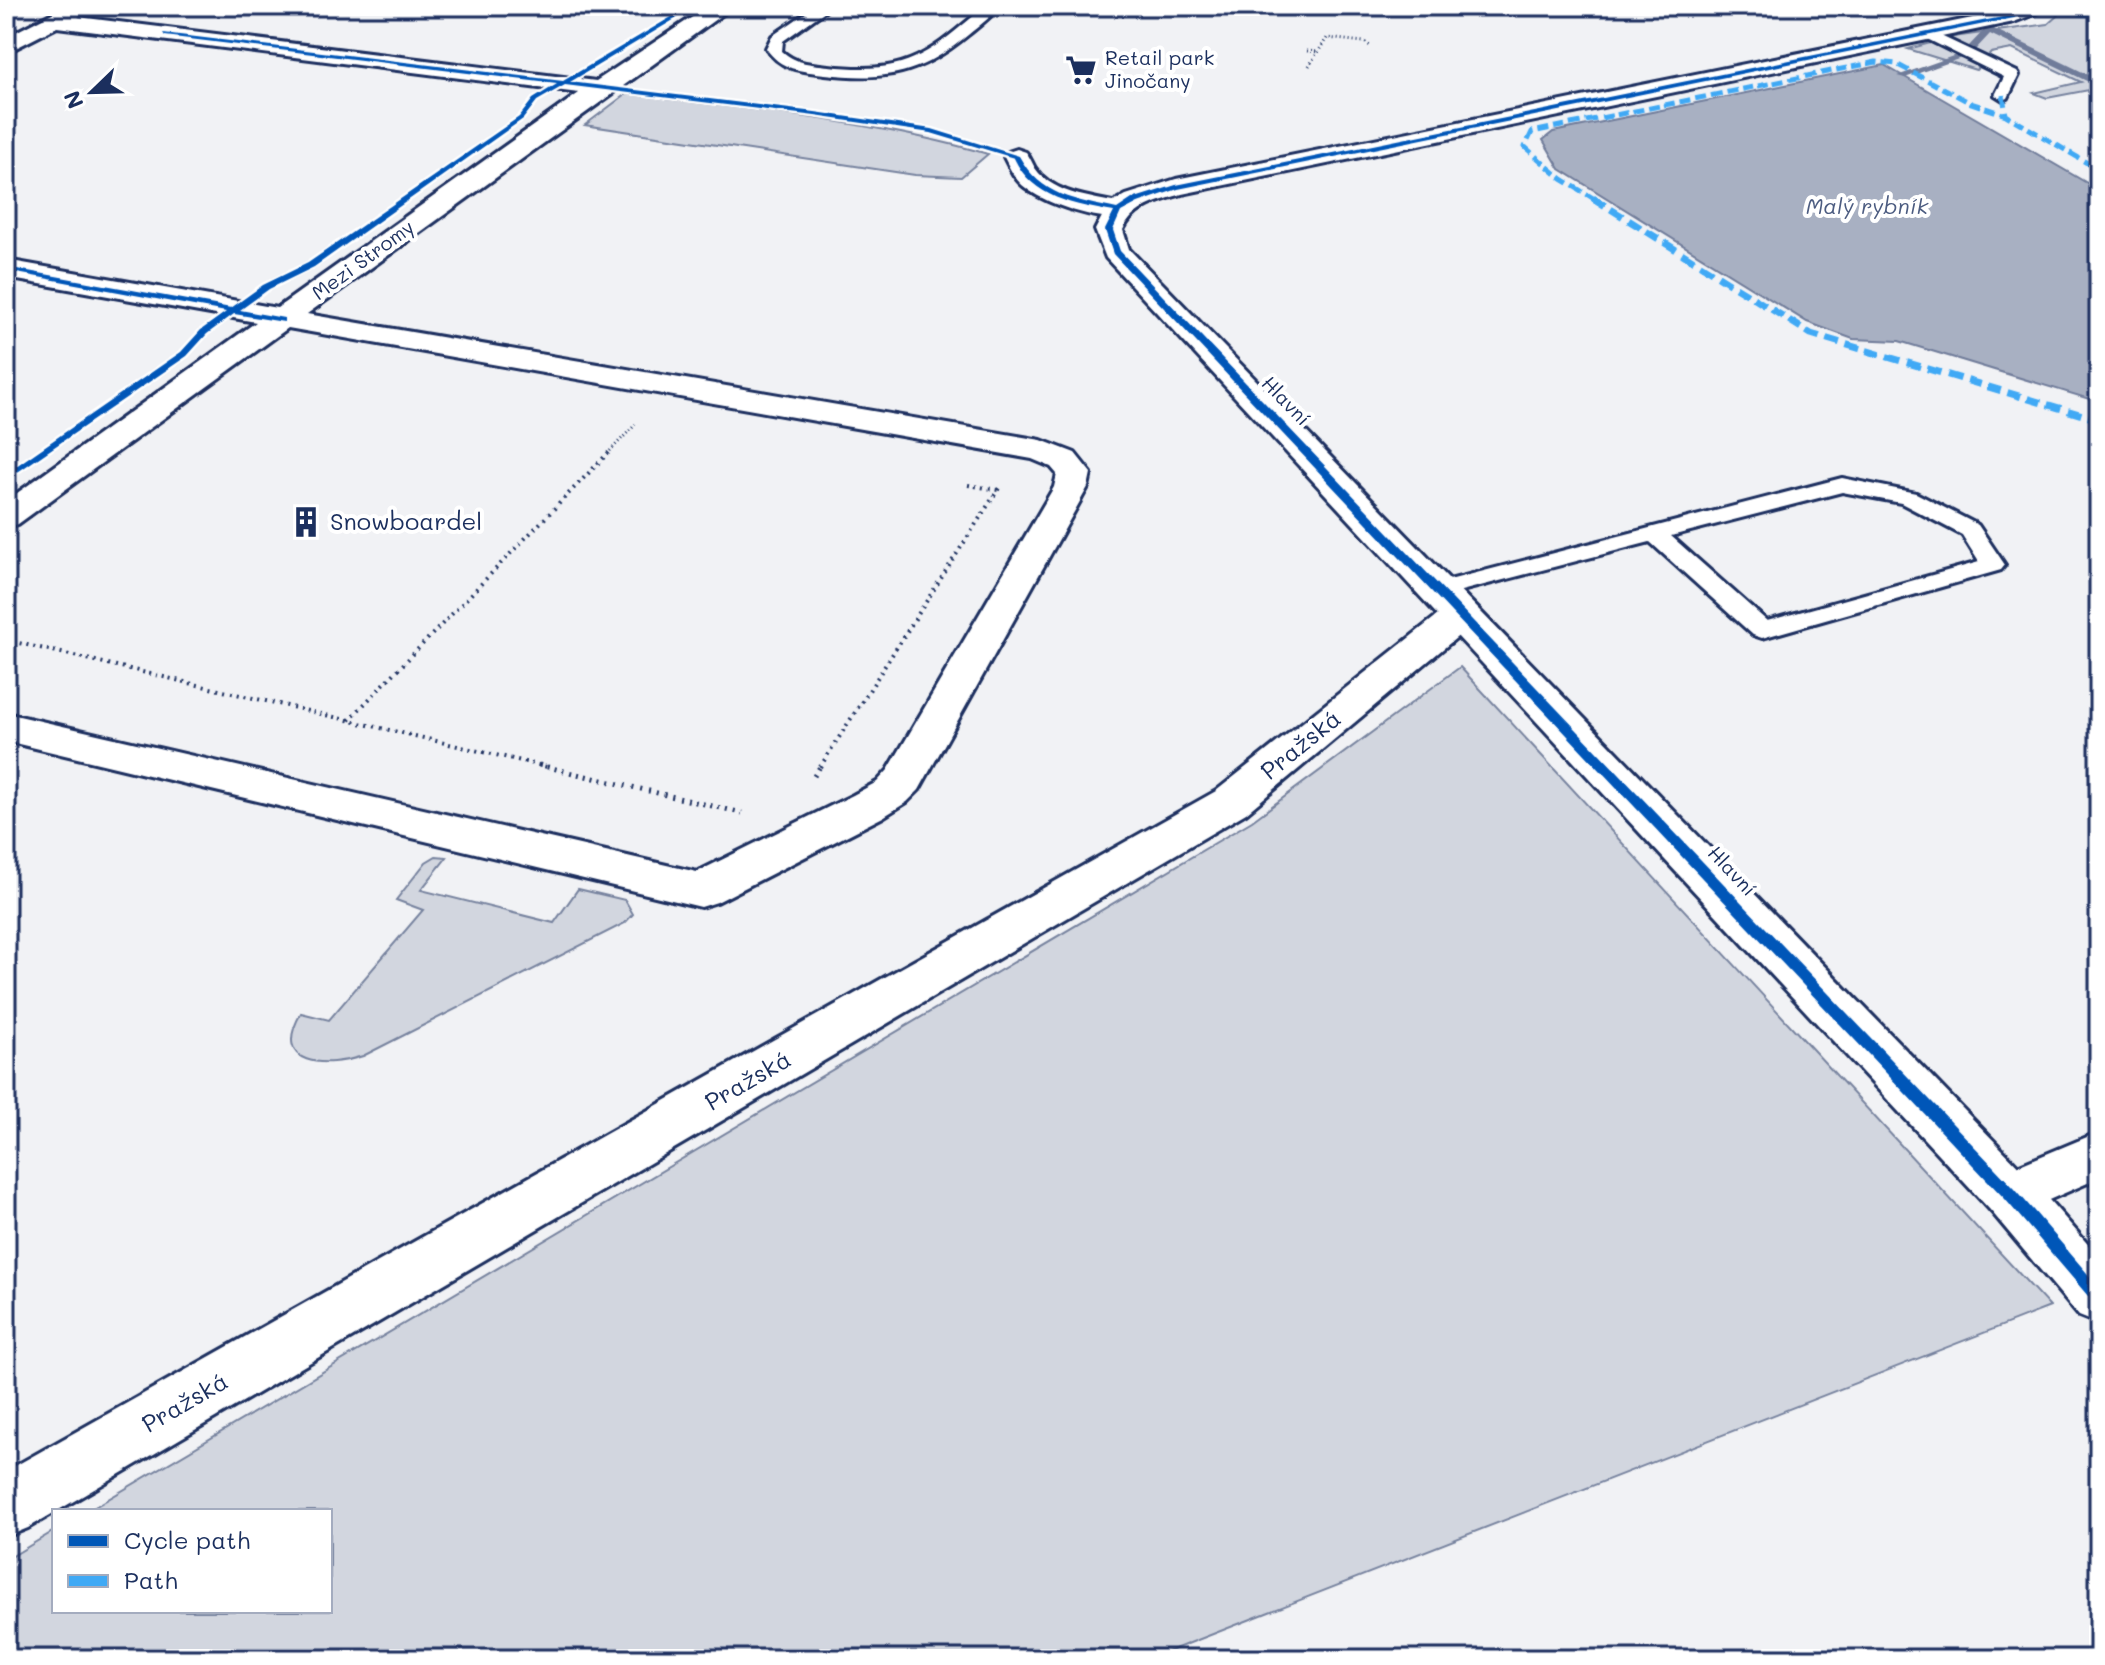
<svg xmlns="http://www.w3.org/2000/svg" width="2105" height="1665" viewBox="0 0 2105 1665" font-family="Mali,sans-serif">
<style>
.green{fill:#d2d6df;stroke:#76829e;stroke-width:2}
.water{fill:#a8b0c2;stroke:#707c9a;stroke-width:2}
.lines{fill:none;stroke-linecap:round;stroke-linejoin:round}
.stream{fill:#707c9a;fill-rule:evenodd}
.lane-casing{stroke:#1b2f5e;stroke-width:6}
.street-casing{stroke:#1b2f5e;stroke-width:6}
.secondary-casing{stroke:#1b2f5e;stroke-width:6}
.path-far2{stroke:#1b2f5e;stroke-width:3;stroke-dasharray:1 3;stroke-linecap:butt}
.path-far1{stroke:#1b2f5e;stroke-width:4;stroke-dasharray:2 5;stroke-linecap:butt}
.path{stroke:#1b2f5e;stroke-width:5;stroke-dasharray:2 6;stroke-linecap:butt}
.lane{fill:#fff;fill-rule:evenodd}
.street{fill:#fff;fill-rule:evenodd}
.secondary{fill:#fff;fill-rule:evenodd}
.quiet-far1{stroke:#3fa9f5;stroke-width:5;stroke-dasharray:11 5;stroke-linecap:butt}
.quiet{stroke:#3fa9f5;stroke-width:7;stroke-dasharray:14 7;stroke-linecap:butt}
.cycleway-casing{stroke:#fff;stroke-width:5}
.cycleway{fill:#0057b8;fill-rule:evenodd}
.labels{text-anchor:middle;stroke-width:8;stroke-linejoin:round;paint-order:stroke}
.far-poi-label{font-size:20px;fill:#1b2f5e;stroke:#fff;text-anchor:start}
.far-street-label{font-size:20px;fill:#1b2f5e;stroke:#fff}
.far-water-label{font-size:22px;font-style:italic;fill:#4c5c81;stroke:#fff}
.poi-label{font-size:24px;fill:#1b2f5e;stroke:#fff;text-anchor:start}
.street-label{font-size:24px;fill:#1b2f5e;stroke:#fff}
</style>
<rect width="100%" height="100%" fill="#f1f2f5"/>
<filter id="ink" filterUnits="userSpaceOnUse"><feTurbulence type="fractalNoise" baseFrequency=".0125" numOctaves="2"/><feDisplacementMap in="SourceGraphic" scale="16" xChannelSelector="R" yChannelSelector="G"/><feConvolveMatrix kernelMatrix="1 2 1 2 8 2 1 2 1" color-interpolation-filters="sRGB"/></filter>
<g filter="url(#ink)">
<!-- green -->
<g class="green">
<polygon points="2068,6 2099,6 2099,92 2094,89 2047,98 2034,93 2081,82 2012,49 1991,53 1976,70 1908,49 1953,37 2048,24"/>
<path d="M626,94C748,110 870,120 988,154L961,177L915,175L585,125Z"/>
<polygon points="1460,667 2050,1307 1149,1659 6,1659 6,1560 54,1531 54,1611 330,1611 330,1511 88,1511 1252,821"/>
<path d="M436,856L447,857L421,890L554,923L578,889L625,900L633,914L625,923L363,1056C326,1068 270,1067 301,1013L329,1020L423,910L396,900L426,862Z"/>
</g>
<!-- water -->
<polygon class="water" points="1884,65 2099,190 2099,402 1899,341 1853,339 1807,322 1560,169 1543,140 1553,132"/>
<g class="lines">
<!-- stream -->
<g class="stream">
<polygon points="1956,6 1965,6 1971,15 1964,17"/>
<polygon points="1986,28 1992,28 2099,80 2099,87 1990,34 1975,50 1969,50 1969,46"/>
<polygon points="1956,55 1964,57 1905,78 1897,76"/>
</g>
<defs>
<g id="lane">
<path d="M816,6H832L783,41L782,51C796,64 812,64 829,66C902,74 923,59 977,13L955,10L948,6H1000C991,17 979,26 968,35C920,75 886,81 825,74C801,71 780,70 766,48L772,36Z"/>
<polygon points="1928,30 2017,72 2019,75 2008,98 2003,100 1995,95 2004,77 1923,37 1921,34"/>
<path d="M1842,478L1916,493L1978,525L2005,565L2001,570L1762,638L1753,635L1650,542L1438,597L1430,595L1426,590L1430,585ZM1842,492L1901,503L1962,535L1979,562L1767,621L1671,536Z"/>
</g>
<g id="street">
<polygon points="66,6 94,6 78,17 596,81 709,6 734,6 307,314 1041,440 1075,453 1091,473 1088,487 919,790 907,802 883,817 717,902 701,907 6,741 6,713 697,872 853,795 877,782 888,770 1054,487 1057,474 1051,467 1032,459 288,328 18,524 6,528 6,501 256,322 6,278 6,260 277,308 579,93 57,27 6,53 6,37"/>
<path d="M1017,149L1026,152C1030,157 1032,163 1035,168C1054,196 1098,198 1128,205L1131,211L1128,217C1103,223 1045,204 1026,188C1015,180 1010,169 1004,157L1008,152Z"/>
<polygon points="1461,603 1474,607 1480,615 1474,623 1246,813 28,1528 6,1537 6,1471 1216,791 1448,607"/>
<polygon points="2099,1132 2099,1178 2010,1217 1991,1211 1983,1194 1991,1177"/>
</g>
<path id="secondary" d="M2017,6H2045L2042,11L2014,22L1182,194C1158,202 1134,206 1123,230L1129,249L2029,1177L2099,1257V1324L2079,1316L1991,1211L1106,258L1095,230L1108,205L1126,195L1176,179L1928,27L2007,11Z"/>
</defs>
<!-- lane casing -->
<use href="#lane" class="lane-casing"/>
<!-- street casing -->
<use href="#street" class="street-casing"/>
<!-- secondary casing -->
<use href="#secondary" class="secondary-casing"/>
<!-- path-far2 -->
<g class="path-far2">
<polyline points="1307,51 1318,52"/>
<polyline points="1309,66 1327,38 1364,42 1372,47"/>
<polyline points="610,451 636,424"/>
</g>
<!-- path-far1 -->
<g class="path-far1">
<polyline points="968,485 998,490"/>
<polyline points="6,640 547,767"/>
<polyline points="349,720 612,449"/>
<polyline points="820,767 1001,485"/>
</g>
<!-- path -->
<g class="path">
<polyline points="539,765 742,813"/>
<polyline points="814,776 821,765"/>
</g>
<!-- lane -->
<use href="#lane" class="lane"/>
<!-- street -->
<use href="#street" class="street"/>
<!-- secondary -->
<use href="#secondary" class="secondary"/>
<!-- quiet-far1 -->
<g class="quiet-far1">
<polyline points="2030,10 2099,15"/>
<polyline points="2003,95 2006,115"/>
<polyline points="1596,200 1562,179 1525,147 1532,132 1876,62 1896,64 1971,103 2006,115 2099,170"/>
</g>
<!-- quiet -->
<polyline class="quiet" points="1593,198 1811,334 2099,420"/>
<defs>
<path id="cycleway" d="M690,6H697L570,82L815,112L932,129L1019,156C1041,196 1075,200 1117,209L1132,199L1176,185L1928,32L2012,15L2029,6H2037L2014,18L1178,189L1138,203L1121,212L1113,230L1120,251L2015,1189L2099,1287V1305L2094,1303L2005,1199L1113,254L1105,230L1114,212C1075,205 1032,198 1014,158L931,133L815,116L565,85L537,101L523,119L314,267L269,289L240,310L284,318V322L234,314L207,334L187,356L6,480V473L181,352L201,330L226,312L6,271V267L231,308L263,285L308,263L519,117L533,99L557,84L165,36L163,33L563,81Z"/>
</defs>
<!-- cycleway casing -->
<use href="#cycleway" class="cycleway-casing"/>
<!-- cycleway -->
<use href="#cycleway" class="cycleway"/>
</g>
</g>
<!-- icons -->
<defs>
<symbol id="supermarket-bare" viewBox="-9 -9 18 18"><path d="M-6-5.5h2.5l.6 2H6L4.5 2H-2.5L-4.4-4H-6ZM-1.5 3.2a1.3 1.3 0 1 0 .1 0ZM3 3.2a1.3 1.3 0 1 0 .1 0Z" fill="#1b2f5e" stroke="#fff" stroke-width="2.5" paint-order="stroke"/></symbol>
<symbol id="building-bare" viewBox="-9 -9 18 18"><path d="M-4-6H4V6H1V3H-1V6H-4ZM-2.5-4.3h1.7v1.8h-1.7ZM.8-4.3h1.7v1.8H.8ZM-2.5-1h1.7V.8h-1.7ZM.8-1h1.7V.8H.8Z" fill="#1b2f5e" stroke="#fff" stroke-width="2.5" paint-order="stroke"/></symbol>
</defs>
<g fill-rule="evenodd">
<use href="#supermarket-bare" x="1059" y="48" width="44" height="44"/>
<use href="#building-bare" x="284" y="500" width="44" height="44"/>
</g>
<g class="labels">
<!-- far-poi labels -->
<g class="far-poi-label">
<text x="1105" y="65">Retail park<tspan x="1105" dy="23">Jinočany</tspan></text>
</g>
<!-- far-street labels -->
<g class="far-street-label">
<text transform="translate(363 260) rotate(-36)" y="7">Mezi Stromy</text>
<text transform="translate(1286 401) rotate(46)" y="7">Hlavní</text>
<text transform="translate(1732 871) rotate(47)" y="7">Hlavní</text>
</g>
<!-- far-water labels -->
<g class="far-water-label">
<text x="1867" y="214">Malý rybník</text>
</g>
<!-- poi labels -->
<g class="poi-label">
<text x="330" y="530">Snowboardel</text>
</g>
<!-- street labels -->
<g class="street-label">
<text transform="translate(1301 745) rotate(-39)" y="8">Pražská</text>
<text transform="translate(748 1081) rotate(-30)" y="8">Pražská</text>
<text transform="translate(185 1403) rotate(-30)" y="8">Pražská</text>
</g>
</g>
<!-- margin -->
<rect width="2105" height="1665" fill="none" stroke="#fff" stroke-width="32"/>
<rect x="16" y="16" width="2073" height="1633" fill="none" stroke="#1b2f5e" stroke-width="3" filter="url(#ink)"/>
<!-- legend -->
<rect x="52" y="1509" width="280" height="104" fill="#ffffff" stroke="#a4acbf" stroke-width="2"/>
<rect x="68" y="1535" width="40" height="12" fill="#0057b8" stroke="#a4acbf" stroke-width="2"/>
<text x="124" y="1549" font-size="24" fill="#1b2f5e">Cycle path</text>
<rect x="68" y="1575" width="40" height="12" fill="#3fa9f5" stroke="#a4acbf" stroke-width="2"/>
<text x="124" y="1589" font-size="24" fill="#1b2f5e">Path</text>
<!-- north arrow -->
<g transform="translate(92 92) rotate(247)" stroke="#ffffff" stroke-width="6" paint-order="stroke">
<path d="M0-6L14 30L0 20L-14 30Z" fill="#1b2f5e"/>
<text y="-12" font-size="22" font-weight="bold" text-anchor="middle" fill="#1b2f5e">N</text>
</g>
</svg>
